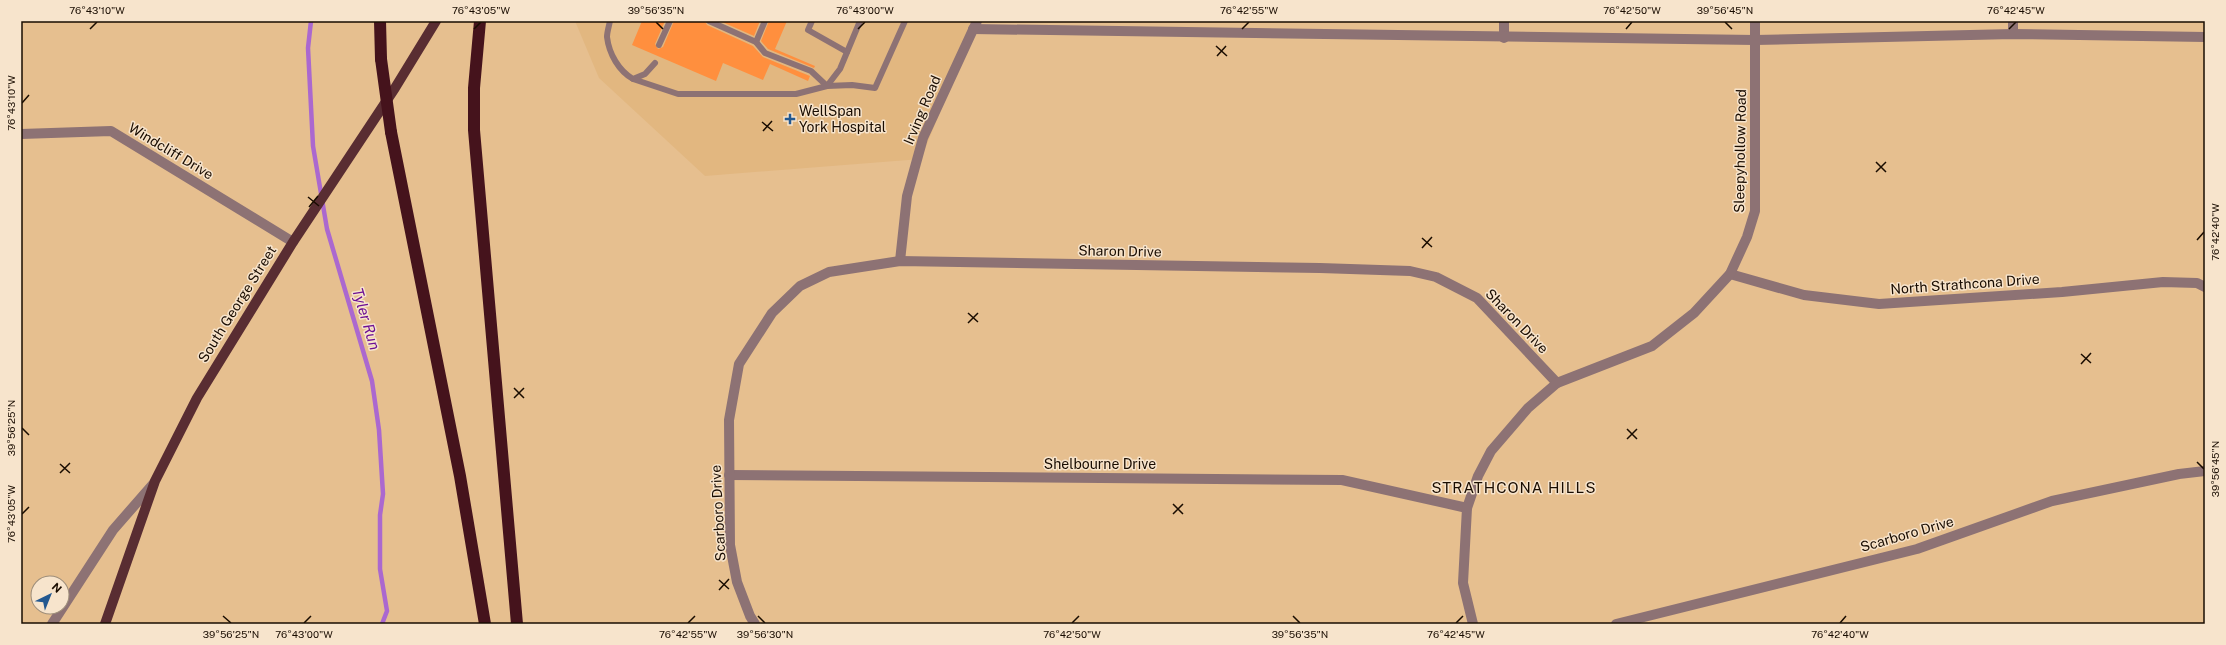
<svg xmlns="http://www.w3.org/2000/svg" width="2226" height="645" viewBox="0 0 2226 645" font-family="'Public Sans',sans-serif">
<style>
.built{fill:#e2b780}
.lines{fill:none;stroke-linecap:round;stroke-linejoin:round}
.stream{stroke:#ab68cf;stroke-width:4.5}
.building{fill:#ff8f3e}
.service{stroke:#8d7274;stroke-width:6}
.minor{stroke:#8d7274;stroke-width:10}
.tertiary{stroke:#8d7274;stroke-width:10}
.primary{stroke:#592d32;stroke-width:10}
.motorway{stroke:#45131c;stroke-width:12}
.motorway-bridge{stroke:#45131c;stroke-width:12}
.ticks{fill:none;stroke:#190c00;stroke-width:1.5}
.poi-dot{fill:#235890;stroke:#f7e4cc;stroke-width:1.5}
.labels{text-anchor:middle;stroke-width:3;stroke-linejoin:round;paint-order:stroke}
.street-label{font-size:14px;fill:#190c00;stroke:#f7e4cc}
.poi-label{font-size:14px;fill:#190c00;stroke:#f7e4cc;text-anchor:start}
.water-label{font-size:15px;font-style:italic;fill:#6e1194;stroke:#f7e4cc}
.neighbourhood-label{font-size:15px;letter-spacing:1px;fill:#190c00;stroke:#f7e4cc}
.neatline{fill:none;stroke:#190c00;stroke-width:1.5}
.ticks-label{font-size:10px;text-anchor:middle;fill:#190c00}
</style>
<rect width="100%" height="100%" fill="#e6bf8f"/>
<!-- built -->
<polygon class="built" points="575,21 977,21 921,159 705,176 599,78"/>
<g class="lines">
<!-- stream -->
<polyline class="stream" points="311,21 308,48 313,146 327,229 372,381 379,430 383,494 380,515 380,569 387,611 382,624"/>
</g>
<!-- building -->
<g class="building">
<polygon points="642,21 665,21 655,44 658,49 663,47 674,21 705,21 707,25 753,46 763,57 810,76 808,81 770,64 763,80 723,63 716,81 632,45"/>
<polygon points="720,21 760,21 754,36"/>
<polygon points="769,21 787,21 775,49 815,66 814,68 768,49 761,41"/>
</g>
<g class="lines">
<!-- service -->
<g class="service">
<path d="M610,21C609,26 607,32 607,37C609,54 619,71 633,79L645,74L655,63"/>
<polyline points="709,21 756,42 765,53 811,71 827,86 852,85 875,88 905,21"/>
<polyline points="812,21 808,30 847,52"/>
<polyline points="756,42 765,21"/>
<polyline points="659,45 670,21"/>
<polyline points="633,79 678,94 796,94 827,86 840,69 860,21"/>
</g>
<!-- minor -->
<g class="minor">
<polyline points="1504,21 1504,38"/>
<polyline points="2013,21 2013,34"/>
<polyline points="973,29 1755,40 2013,34 2205,37"/>
<polyline points="21,134 111,131 293,242"/>
<polyline points="900,261 907,196 923,138 977,21"/>
<polyline points="1730,274 1804,295 1879,304 2062,292 2163,282 2197,283 2205,287"/>
<polyline points="729,475 1342,480 1467,508"/>
<polyline points="755,624 750,616 737,582 730,545 729,420 739,364 772,313 800,286 829,272 900,261 1320,268 1410,271 1436,277 1477,298 1557,383"/>
<polyline points="1473,624 1463,583 1467,508 1478,476 1491,451 1528,408 1557,383 1652,346 1694,313 1730,274 1747,237 1755,211 1755,21"/>
<polyline points="1616,624 1917,549 2052,501 2179,474 2205,471"/>
</g>
<!-- tertiary -->
<polyline class="tertiary" points="52,624 113,530 154,483"/>
<!-- primary -->
<polyline class="primary" points="105,624 155,481 197,398 293,242 395,88 436,21"/>
<!-- motorway -->
<g class="motorway">
<polyline points="380,21 381,59"/>
<polyline points="480,21 474,88 474,130 517,624"/>
<polyline points="391,132 460,476 485,624"/>
</g>
<!-- motorway-bridge -->
<polyline class="motorway-bridge" points="381,59 391,132"/>
</g>
<!-- ticks -->
<path class="ticks" d="M656,22L663,29M1725,22L1732,29M90,29L97,22M474,29L481,22M858,29L865,22M1242,29L1249,22M1626,29L1632,22M2009,29L2016,22M1216,46L1227,56M1217,56L1226,46M22,103L29,95M762,122L773,131M763,131L772,121M1876,162L1886,172M1876,172L1886,162M308,197L319,206M309,207L318,196M1422,238L1432,247M2197,240L2204,232M1422,248L1432,237M968,313L978,322M968,323L978,313M2081,354L2091,363M2081,364L2091,353M514,388L524,398M514,398L524,388M22,428L29,435M1627,429L1637,439M1627,439L1637,429M2197,462L2204,469M60,464L70,473M60,473L70,463M1173,504L1183,514M22,514L29,507M1173,514L1183,504M719,580L729,589M719,590L729,579M223,616L231,623M758,616L765,623M1293,616L1300,623M304,623L311,616M688,623L695,616M1072,623L1079,616M1456,623L1463,616M1840,623L1846,616"/>
<!-- markers -->
<path class="poi-dot" d="M788 113h4v4h4v4h-4v4h-4v-4h-4v-4h4z"/>
<g class="labels">
<!-- street labels -->
<g class="street-label">
<text transform="translate(922 110) rotate(-67)" y="5">Irving Road</text>
<text transform="translate(171 151) rotate(31)" y="5">Windcliff Drive</text>
<text transform="translate(1740 151) rotate(-89)" y="5">Sleepyhollow Road</text>
<text transform="translate(1120 251) rotate(1)" y="5">Sharon Drive</text>
<text transform="translate(1965 284) rotate(-4)" y="5">North Strathcona Drive</text>
<text transform="translate(237 304) rotate(-58)" y="5">South George Street</text>
<text transform="translate(1517 321) rotate(46)" y="5">Sharon Drive</text>
<text x="1100" y="469">Shelbourne Drive</text>
<text transform="translate(718 513) rotate(-93)" y="5">Scarboro Drive</text>
<text transform="translate(1907 534) rotate(-16)" y="5">Scarboro Drive</text>
</g>
<!-- poi labels -->
<g class="poi-label">
<text x="799" y="116">WellSpan<tspan x="799" dy="16">York Hospital</tspan></text>
</g>
<!-- water labels -->
<g class="water-label">
<text transform="translate(366 319) rotate(73)" y="5">Tyler Run</text>
</g>
<!-- neighbourhood labels -->
<g class="neighbourhood-label">
<text x="1514" y="493">STRATHCONA HILLS</text>
</g>
</g>
<!-- border -->
<rect width="2226" height="645" fill="none" stroke="#f7e4cc" stroke-width="44"/>
<!-- north arrow -->
<g transform="translate(50 595) rotate(43)"><circle r="19" fill="#f7e4cc" stroke="#9e8e7a"/>
<path d="M0-3L7 15L0 10L-7 15Z" fill="#235890"/>
<text y="-6" font-size="11" font-weight="bold" text-anchor="middle" fill="#190c00">N</text>
</g>
<rect x="22" y="22" width="2182" height="601" class="neatline"/>
<g class="ticks-label">
<text x="97" y="14">76°43'10"W</text>
<text x="481" y="14">76°43'05"W</text>
<text x="656" y="14">39°56'35"N</text>
<text x="865" y="14">76°43'00"W</text>
<text x="1249" y="14">76°42'55"W</text>
<text x="1632" y="14">76°42'50"W</text>
<text x="1725" y="14">39°56'45"N</text>
<text x="2016" y="14">76°42'45"W</text>
<text transform="translate(11 103) rotate(-90)" y="4">76°43'10"W</text>
<text transform="translate(2215 232) rotate(-90)" y="4">76°42'40"W</text>
<text transform="translate(11 428) rotate(-90)" y="4">39°56'25"N</text>
<text transform="translate(2215 469) rotate(-90)" y="4">39°56'45"N</text>
<text transform="translate(11 514) rotate(-90)" y="4">76°43'05"W</text>
<text x="231" y="638">39°56'25"N</text>
<text x="304" y="638">76°43'00"W</text>
<text x="688" y="638">76°42'55"W</text>
<text x="765" y="638">39°56'30"N</text>
<text x="1072" y="638">76°42'50"W</text>
<text x="1300" y="638">39°56'35"N</text>
<text x="1456" y="638">76°42'45"W</text>
<text x="1840" y="638">76°42'40"W</text>
</g>
</svg>
